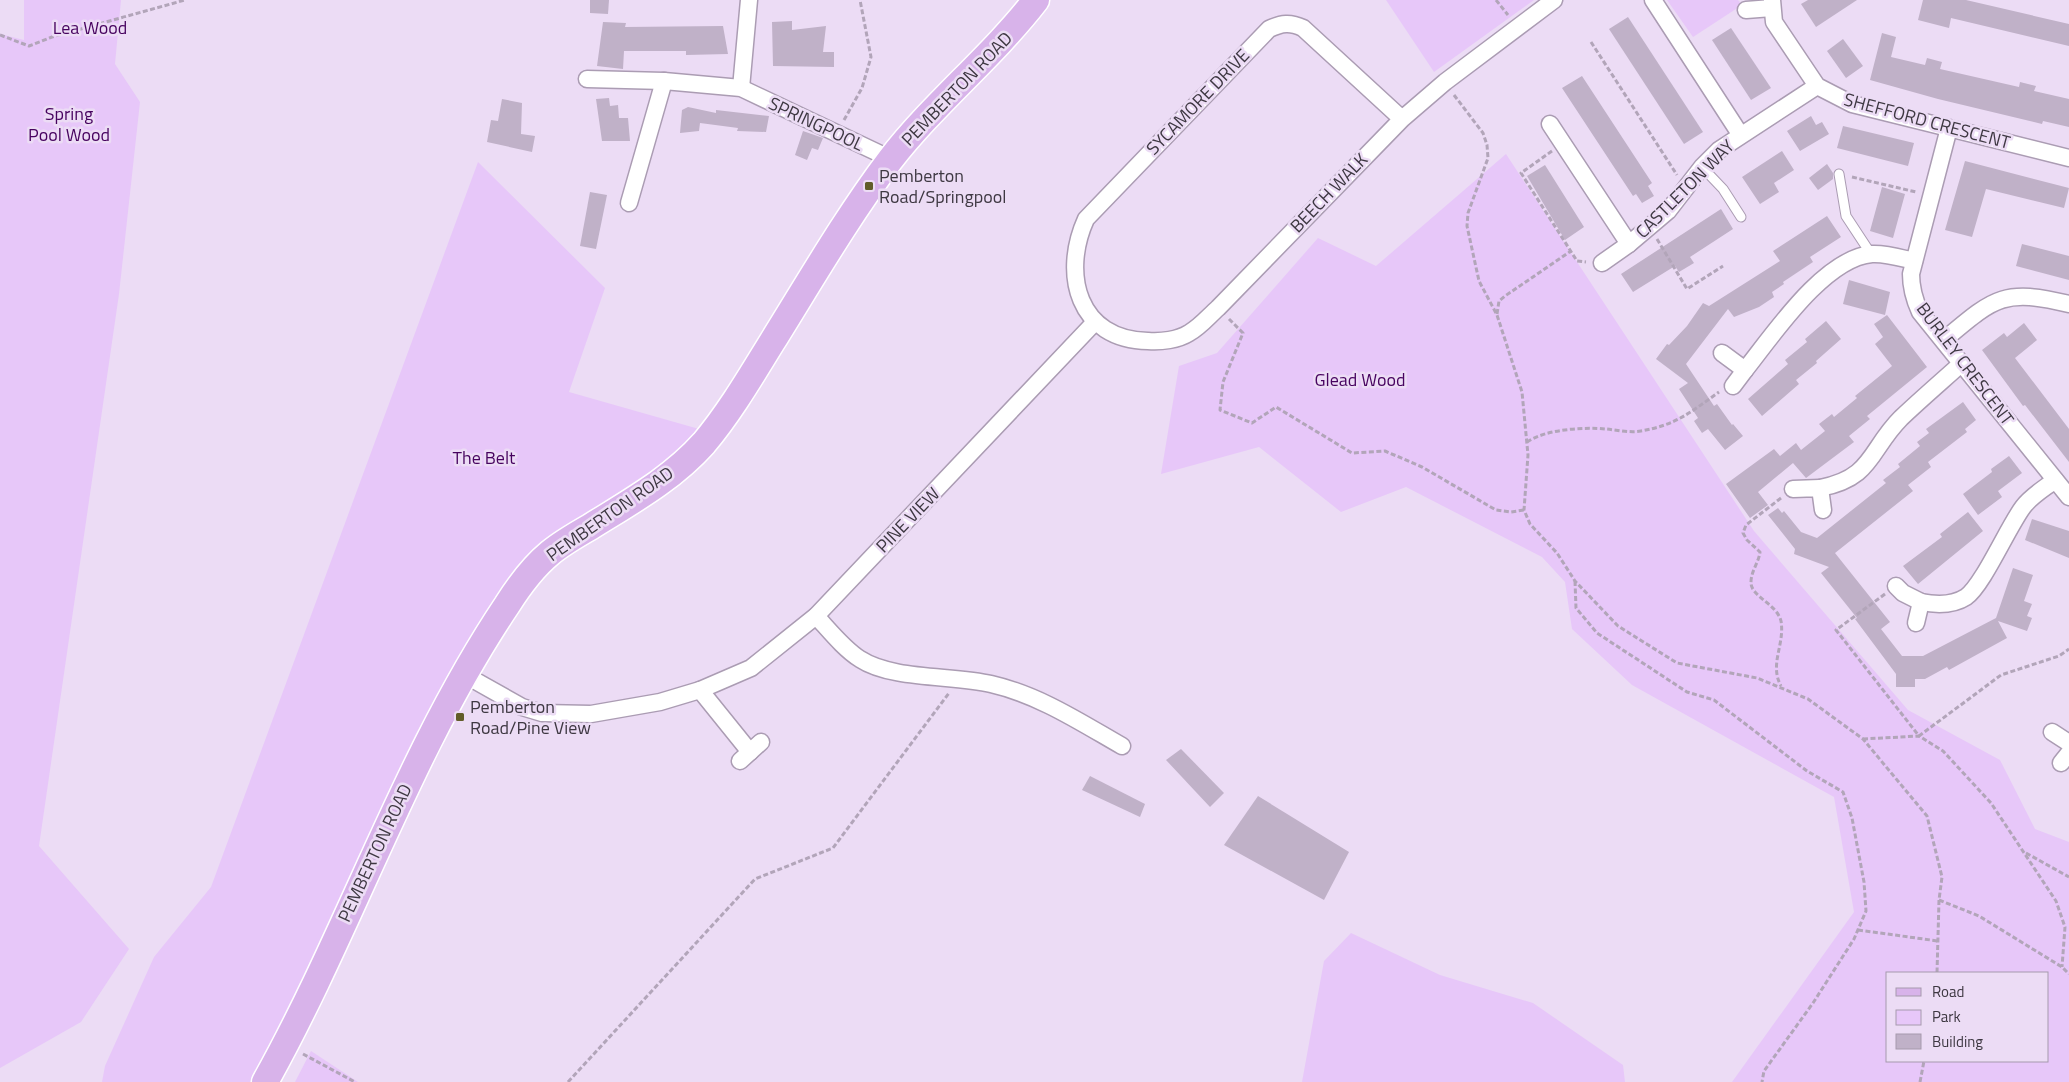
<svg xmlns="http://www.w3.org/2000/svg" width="2069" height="1082" viewBox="0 0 2069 1082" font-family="'Titillium Web',sans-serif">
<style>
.green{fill:#e7c7f9;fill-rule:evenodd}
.building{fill:#c0b1c8}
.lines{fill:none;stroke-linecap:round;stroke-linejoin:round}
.lane-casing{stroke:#ab9cb3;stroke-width:11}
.street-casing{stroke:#ab9cb3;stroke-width:19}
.primary-casing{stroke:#fff;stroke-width:29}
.path{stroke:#b2a5b9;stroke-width:3;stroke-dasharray:5 2.5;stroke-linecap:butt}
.lane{stroke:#fff;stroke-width:9}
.street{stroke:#fff;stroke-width:16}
.primary{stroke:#d8b3ea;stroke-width:26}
.poi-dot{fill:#615c29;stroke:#ecdcf5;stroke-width:2}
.labels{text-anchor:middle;stroke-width:5;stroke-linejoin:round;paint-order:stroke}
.park-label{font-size:18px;fill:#47035f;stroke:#ecdcf5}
.street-label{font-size:18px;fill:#3e3842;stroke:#ecdcf5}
.poi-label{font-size:18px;fill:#3e3842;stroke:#ecdcf5;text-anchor:start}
</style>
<rect width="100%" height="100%" fill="#ecdcf5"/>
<!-- green -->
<g class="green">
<polygon points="24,0 121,0 115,64 140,102 119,294 39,846 129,949 81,1022 0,1068 0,34 24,40"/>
<polygon points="1386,0 1534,0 1434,72"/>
<polygon points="1667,0 1738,0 1742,5 1693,37"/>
<path d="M1506,154L1754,531L1908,710L2000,760L2035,829L2069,842V1082H1732L1854,912L1834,797L1632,685L1572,629L1565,582L1542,557L1406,487L1341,512L1259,447L1161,474L1179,366L1217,353L1318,238L1376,266ZM1888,973H2048V1061H1888Z"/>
<polygon points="478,162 605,288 569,392 699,429 678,453 572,523 512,579 259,1082 102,1082 105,1066 154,957 211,887"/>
<polygon points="1351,933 1440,975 1533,1003 1623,1065 1625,1082 1302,1082 1324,961"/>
<polygon points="311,1051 358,1082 295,1082"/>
</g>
<!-- building -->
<g class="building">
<polygon points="590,0 609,0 608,14 590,13"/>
<polygon points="1808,0 1857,0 1816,27 1801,4"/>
<polygon points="1923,0 1966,0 2069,24 2069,46 1951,18 1949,28 1918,20"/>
<polygon points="1628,17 1703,132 1684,144 1609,29"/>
<polygon points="792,21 792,30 826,26 823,52 834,52 834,67 773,66 772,22"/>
<polygon points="603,22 626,23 625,27 723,26 728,54 686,55 686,51 624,51 623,69 597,66"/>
<polygon points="1731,28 1771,88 1751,100 1712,40"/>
<polygon points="1882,33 1896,37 1891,57 1925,65 1927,58 1942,62 1940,69 2019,87 2020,82 2036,86 2034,91 2069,99 2069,127 2043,121 2042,124 1938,99 1870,80"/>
<polygon points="1843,39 1863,66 1846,78 1827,51"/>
<polygon points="1582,76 1652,183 1648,186 1654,196 1642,203 1636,194 1633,196 1562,88"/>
<polygon points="609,98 610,106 618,105 619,118 628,118 630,141 602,141 596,99"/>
<polygon points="502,99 522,103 521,134 535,136 532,152 487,142 491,120 498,121"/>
<polygon points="688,107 716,113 716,110 769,116 766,132 737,131 738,128 700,123 699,131 680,133 682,110"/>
<polygon points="1811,116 1816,125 1822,122 1829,134 1800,151 1787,131"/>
<polygon points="1843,126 1914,143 1908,166 1837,148"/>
<polygon points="803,131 823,138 818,150 812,148 807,160 795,155"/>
<polygon points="1782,151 1794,170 1774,183 1779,192 1760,204 1742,177"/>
<polygon points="1965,161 2069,188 2064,208 1986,189 1972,237 1945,230"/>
<polygon points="1827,164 1833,173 1833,179 1818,190 1809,178"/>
<polygon points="1545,165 1584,227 1565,240 1527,176"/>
<polygon points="1882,187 1905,194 1893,238 1870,231"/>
<polygon points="590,192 607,195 596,249 580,246"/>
<polygon points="1721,209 1733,229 1690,257 1694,263 1679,272 1675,266 1633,292 1621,274"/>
<polygon points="1827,216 1841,237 1810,257 1813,262 1783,282 1784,284 1772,292 1774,297 1759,307 1734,317 1728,309 1686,364 1714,406 1717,404 1732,425 1733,424 1743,436 1725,450 1708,429 1702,433 1694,421 1698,418 1679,389 1688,383 1656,359 1667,344 1669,345 1687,326 1703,303 1709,306 1780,261 1773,251"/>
<polygon points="2022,244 2069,256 2069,280 2016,266"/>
<polygon points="1849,280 1890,292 1885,315 1843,304"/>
<polygon points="1887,315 1927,367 1867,416 1870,419 1849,436 1854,442 1806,478 1793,463 1758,492 1768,505 1750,518 1726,484 1774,449 1780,456 1796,443 1801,450 1825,431 1819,424 1832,414 1834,417 1857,398 1855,396 1892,366 1875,344 1883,337 1874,324"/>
<polygon points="1826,321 1841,339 1816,361 1817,363 1796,380 1799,384 1762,416 1748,399 1788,364 1785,360 1807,342 1805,339"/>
<polygon points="2024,323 2037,340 2015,358 2069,429 2069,462 2025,405 2023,406 1982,350 2004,333 2007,337"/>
<polygon points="1963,402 1976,420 1965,429 1967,432 1928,462 1931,467 1908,485 1913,491 1835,553 1890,622 1881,629 1902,656 1923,656 1996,618 2013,568 2033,575 2024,601 2032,604 2027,616 2032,618 2027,631 1998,621 2007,638 1949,670 1947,667 1925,679 1915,679 1915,687 1896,687 1896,674 1855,619 1857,618 1821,573 1829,567 1794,554 1795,549 1768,515 1778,508 1782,513 1784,511 1801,532 1817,538 1886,483 1883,480 1900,467 1898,464 1920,446 1917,442 1929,433 1926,429"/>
<polygon points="2009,456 2022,473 1998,491 2002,497 1978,515 1963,494 1992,472 1991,469"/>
<polygon points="1968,512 1983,531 1918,584 1903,566 1942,537 1940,534"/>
<polygon points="2032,519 2069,531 2069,558 2025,540"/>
<polygon points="1181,749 1224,793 1210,807 1166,760"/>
<polygon points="1090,776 1145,804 1140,817 1082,790"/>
<polygon points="1258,796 1349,852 1324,900 1224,845"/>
</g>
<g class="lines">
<defs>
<g id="lane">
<polyline points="1702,167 1723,189 1741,217"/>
<polyline points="1839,174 1846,216 1871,254"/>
</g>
<g id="street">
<polyline points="1653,0 1740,134"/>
<polyline points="1772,0 1774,22 1817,86 1852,104 2069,158"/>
<polyline points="1746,10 1772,8"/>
<polyline points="587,79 664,81 741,88 891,159"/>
<polyline points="741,88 749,0"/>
<path d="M1402,119L1303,28C1290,22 1282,23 1269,29L1086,219C1061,274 1078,340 1148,341C1161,342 1178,340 1189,333C1200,327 1209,316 1218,308L1402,119L1445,82L1554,0"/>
<polyline points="1550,124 1629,244 1668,211 1702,167 1719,150 1817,86"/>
<path d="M1949,128L1911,274C1911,288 1914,299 1920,312L2069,497"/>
<polyline points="629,203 664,81"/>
<polyline points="1602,263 1629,244"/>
<path d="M1944,340C1994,298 2003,288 2069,304"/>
<polyline points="1722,353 1745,370 1733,386"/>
<path d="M1745,370C1773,335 1824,258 1872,254C1885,253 1901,258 1914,261"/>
<path d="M1820,488C1873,478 1869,450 1901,418C1921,399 1942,381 1962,363"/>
<polyline points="1793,489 1820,488 1823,510"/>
<polyline points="1896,586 1903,593 1921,602 1916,623"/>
<path d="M1921,602C1936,605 1952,606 1966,597C1983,585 2008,527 2023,507C2031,496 2045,488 2055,480"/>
<path d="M816,616C829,630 844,649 860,659C892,680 953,675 991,684C1039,695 1080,722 1122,746"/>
<polyline points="465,675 522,707 542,713 591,714 660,702 700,690 751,668 816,616 1095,322"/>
<polyline points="700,690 750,752"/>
<polyline points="2052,732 2069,743"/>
<polyline points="740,761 761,742"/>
<polyline points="2061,763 2069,753"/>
</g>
<path id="primary" d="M265,1082C352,926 407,754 507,605C519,586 533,567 550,553C562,543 576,535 590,527C630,502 672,479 704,443C730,412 751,376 772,342C810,281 847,217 890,160C934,103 992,57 1036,0"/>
</defs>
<!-- lane casing -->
<use href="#lane" class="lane-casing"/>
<!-- street casing -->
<use href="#street" class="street-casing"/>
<!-- primary casing -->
<use href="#primary" class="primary-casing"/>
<!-- path -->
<g class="path">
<polyline points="1496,0 1508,15"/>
<polyline points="0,35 29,46 52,37 185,0"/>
<polyline points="1591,42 1677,175"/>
<polyline points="1454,95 1483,133 1487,145 1488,158 1468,213 1467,226 1479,281 1497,315 1522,392 1528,455 1524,510 1530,524 1557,553 1575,581 1618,626 1677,663 1757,678 1808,699 1863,739 1927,816 1942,877 1939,900 1937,973"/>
<polyline points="844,120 862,88 871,57 860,0"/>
<polyline points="1552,151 1521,173 1577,261 1586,262"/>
<polyline points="1852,177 1916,192"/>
<polyline points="1657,239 1687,289 1723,266"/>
<polyline points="1497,314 1499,301 1505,296 1571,251"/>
<polyline points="1229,319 1243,333 1223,382 1220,410 1252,423 1276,407 1352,453 1385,451 1422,467 1496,510 1511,512 1524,510"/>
<path d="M1527,442C1546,429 1584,427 1606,429C1617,430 1630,433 1641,431C1676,425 1691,412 1719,392"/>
<path d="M1781,498L1746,525L1743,533L1747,540L1760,552C1759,562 1751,571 1751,582C1750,596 1777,604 1781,621C1785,645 1769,664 1781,686"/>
<polyline points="1575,581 1576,608 1597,633 1687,692 1714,700 1807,771 1843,792 1852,818 1864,882 1866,911 1854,939 1813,1003 1764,1071 1762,1082"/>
<polyline points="1885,594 1836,630 1919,736 2001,675 2059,656 2069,649"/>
<polyline points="1863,739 1919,736 1943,751 1991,803 2056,901 2065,927 2062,967"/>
<polyline points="2026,853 2069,877"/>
<polyline points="1939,900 1979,916 2062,967 2069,974"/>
<polyline points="1858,930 1938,941"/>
<polyline points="303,1054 355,1082"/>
<polyline points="568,1082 755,879 833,848 949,693"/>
<polyline points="1920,1082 1924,1061"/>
</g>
<!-- lane -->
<use href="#lane" class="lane"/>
<!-- street -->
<use href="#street" class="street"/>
<!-- primary -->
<use href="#primary" class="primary"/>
</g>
<!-- markers -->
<g class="poi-dot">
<rect x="864" y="181" width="10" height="10" rx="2.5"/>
<rect x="455" y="712" width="10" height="10" rx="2.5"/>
</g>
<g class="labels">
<!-- park labels -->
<g class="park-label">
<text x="90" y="34">Lea Wood</text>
<text x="69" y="120">Spring<tspan x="69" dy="21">Pool Wood</tspan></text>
<text x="1360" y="386">Glead Wood</text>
<text x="484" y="464">The Belt</text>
</g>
<!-- street labels -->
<g class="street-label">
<text transform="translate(957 89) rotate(-46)" y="6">PEMBERTON ROAD</text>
<text transform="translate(1198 102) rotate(-46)" y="6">SYCAMORE DRIVE</text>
<text transform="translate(1927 121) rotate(15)" y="6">SHEFFORD CRESCENT</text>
<text transform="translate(816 124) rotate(25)" y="6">SPRINGPOOL</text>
<text transform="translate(1685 189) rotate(-45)" y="6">CASTLETON WAY</text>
<text transform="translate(1329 193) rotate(-46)" y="6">BEECH WALK</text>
<text transform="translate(1965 364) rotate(53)" y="6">BURLEY CRESCENT</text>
<text transform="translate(610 514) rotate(-35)" y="6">PEMBERTON ROAD</text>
<text transform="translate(908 520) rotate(-46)" y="6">PINE VIEW</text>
<text transform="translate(375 853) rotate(-65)" y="6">PEMBERTON ROAD</text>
</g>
<!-- poi labels -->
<g class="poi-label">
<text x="879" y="182">Pemberton<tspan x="879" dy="21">Road/Springpool</tspan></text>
<text x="470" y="713">Pemberton<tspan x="470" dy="21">Road/Pine View</tspan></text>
</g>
</g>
<!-- legend -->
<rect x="1886" y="972" width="162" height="90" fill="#ecdcf5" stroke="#a69aad"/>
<rect x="1896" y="988" width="25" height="8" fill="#d8b3ea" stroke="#a69aad"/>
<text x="1932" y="997" font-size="15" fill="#3e3842">Road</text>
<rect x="1896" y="1010" width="25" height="15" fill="#e7c7f9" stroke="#a69aad"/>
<text x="1932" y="1022" font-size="15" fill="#3e3842">Park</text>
<rect x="1896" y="1034" width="25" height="15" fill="#c0b1c8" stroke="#a69aad"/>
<text x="1932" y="1047" font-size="15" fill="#3e3842">Building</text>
</svg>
